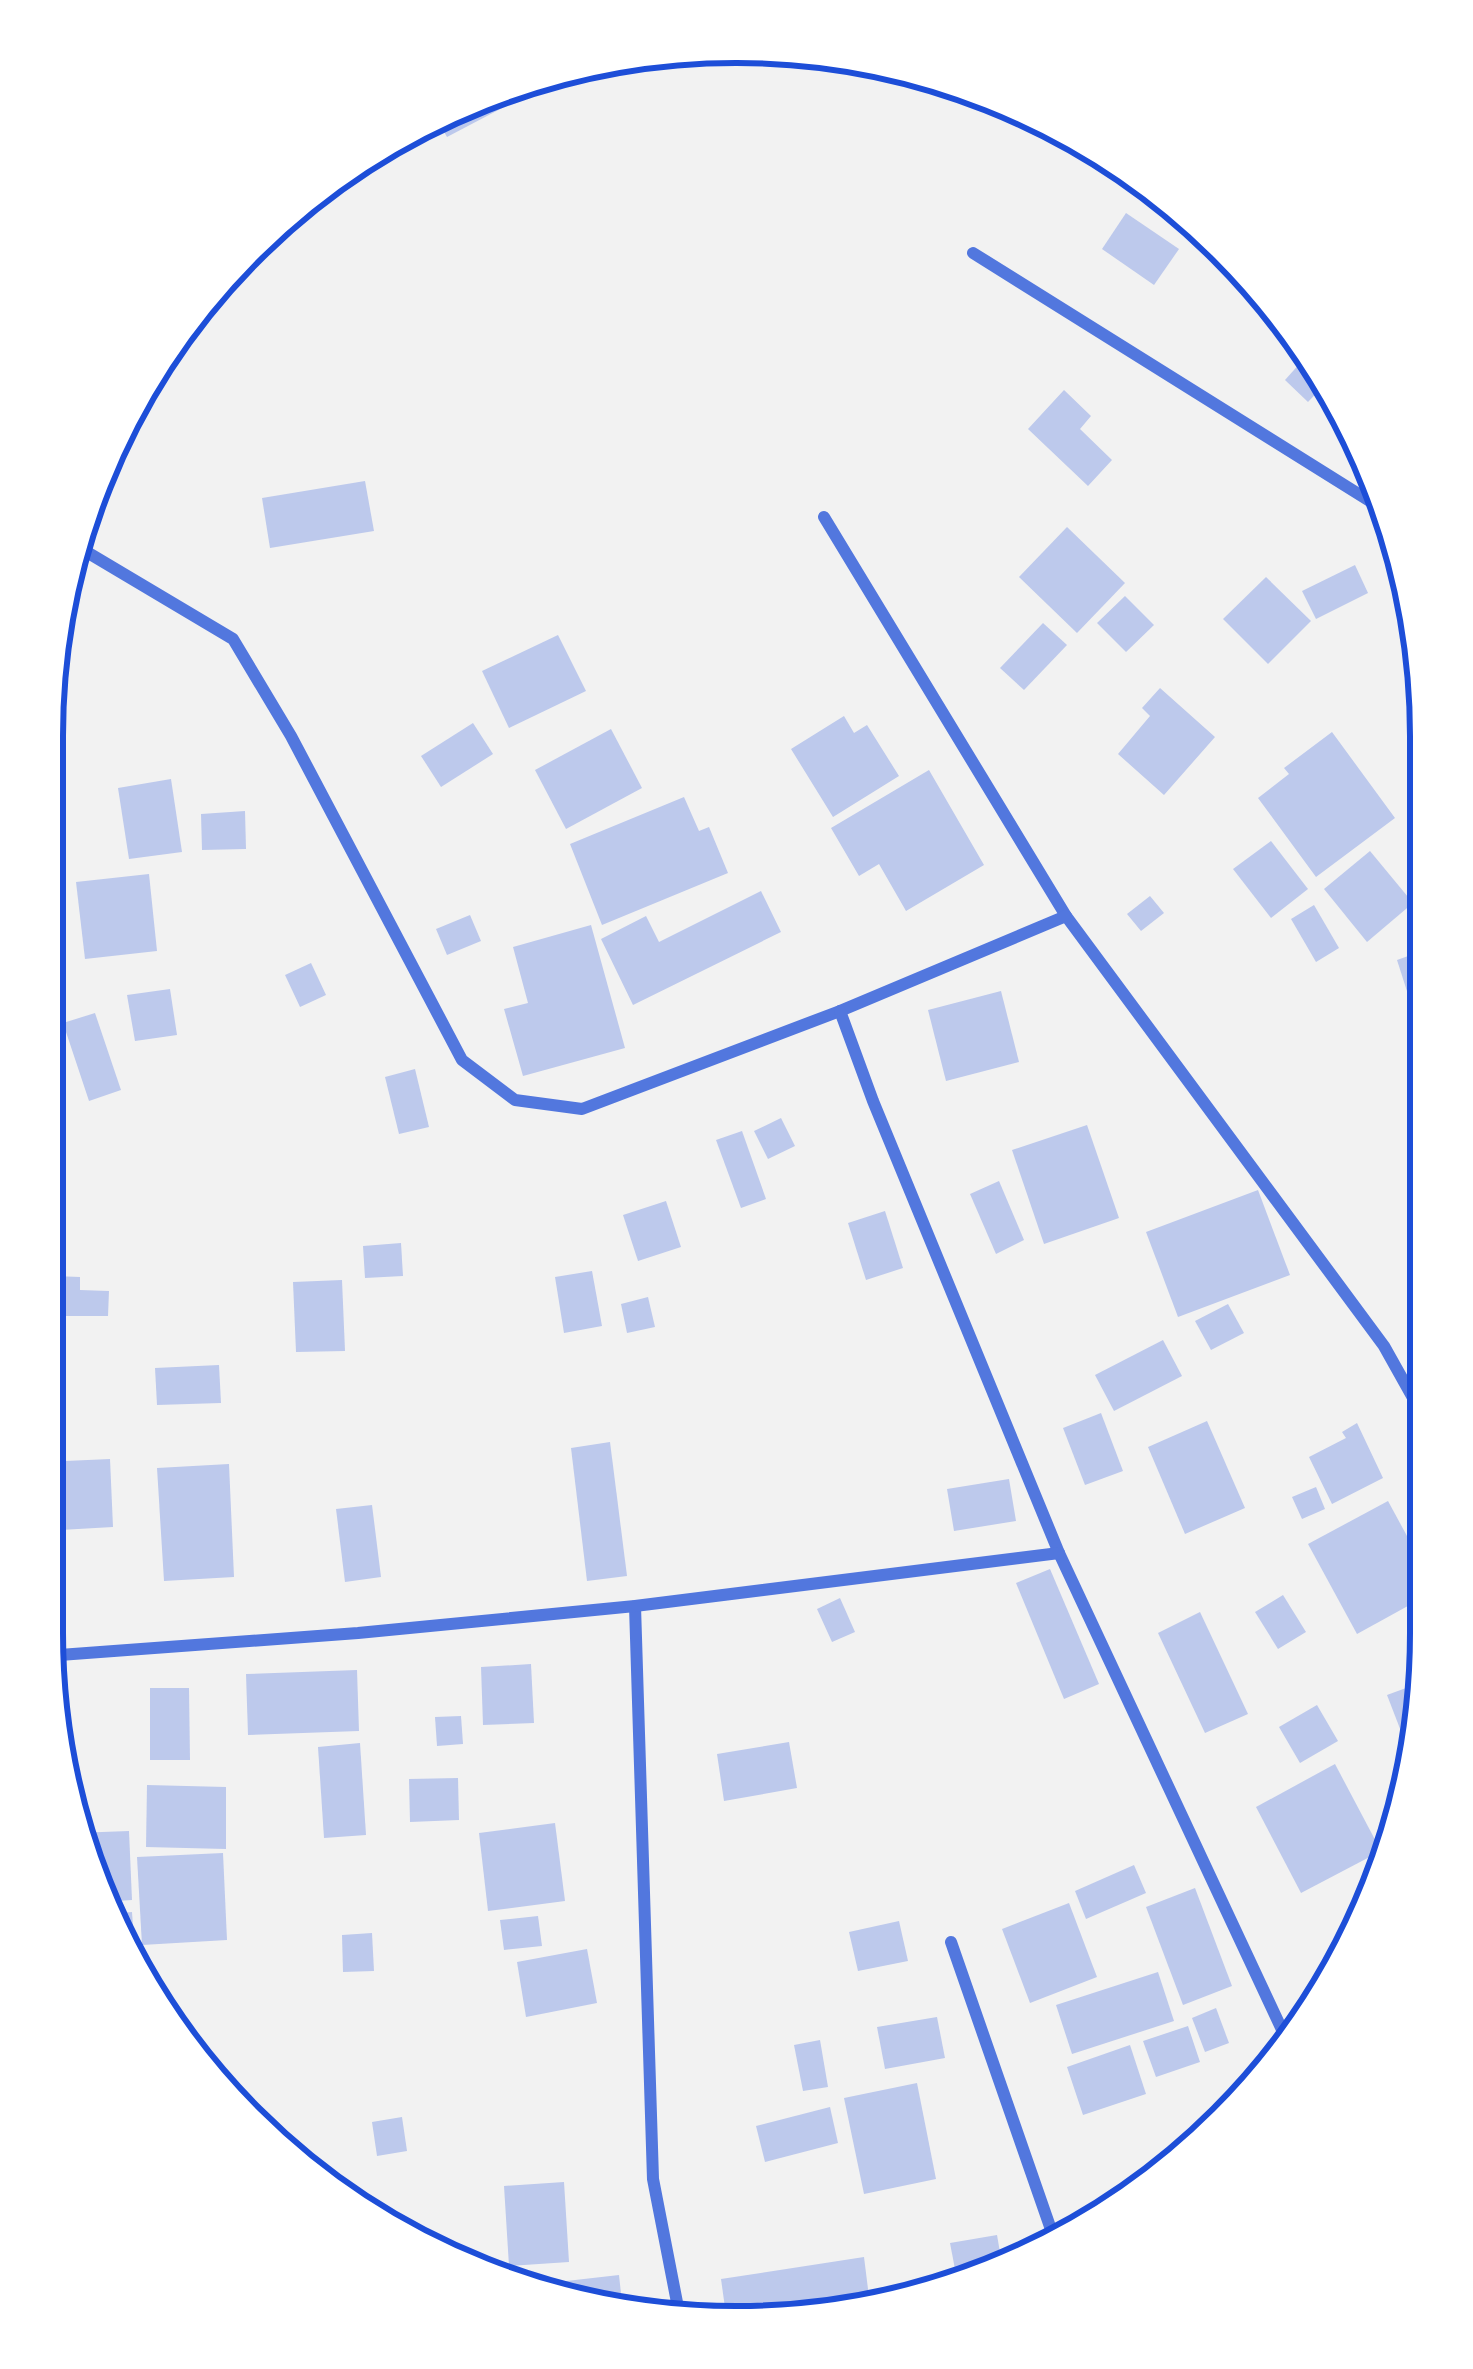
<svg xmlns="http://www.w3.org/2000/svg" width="1473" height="2369" viewBox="0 0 1473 2369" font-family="Bitter,serif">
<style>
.building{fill:#bdc9ec}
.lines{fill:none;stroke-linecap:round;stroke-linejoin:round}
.minor{stroke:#5277de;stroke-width:12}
.rim{fill:none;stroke:#1d4ed8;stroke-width:6}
</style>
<rect width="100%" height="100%" fill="#f2f2f2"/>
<!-- building -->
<g class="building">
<polygon points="501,97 506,106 447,137 437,119"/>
<polygon points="1126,213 1179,249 1154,285 1102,249"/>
<polygon points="1302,361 1326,383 1308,402 1285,380"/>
<polygon points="1064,390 1091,416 1080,429 1112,460 1088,486 1028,429"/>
<polygon points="365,481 374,531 270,548 262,498"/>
<polygon points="1067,527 1125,583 1077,633 1019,577"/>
<polygon points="1355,565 1368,593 1316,619 1302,591"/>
<polygon points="1266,577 1311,621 1268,664 1223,619"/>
<polygon points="1125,596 1154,625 1126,652 1097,623"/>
<polygon points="1043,623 1067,645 1024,690 1000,668"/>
<polygon points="558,635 586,691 509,728 482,671"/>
<polygon points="1160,688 1215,737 1164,795 1118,754 1150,716 1142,708"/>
<polygon points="844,716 854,733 867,725 899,776 833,817 791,749"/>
<polygon points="473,723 493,754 441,787 421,756"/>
<polygon points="611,729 642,788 566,829 535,770"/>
<polygon points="1332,732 1395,818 1316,877 1258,798 1289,774 1284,768"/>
<polygon points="929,770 984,865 906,911 879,864 859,876 831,828"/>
<polygon points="171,779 182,852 129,859 118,788"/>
<polygon points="684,797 699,831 709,827 728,873 602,925 570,844"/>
<polygon points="245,811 246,849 202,850 201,814"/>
<polygon points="1271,841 1308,889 1271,918 1233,869"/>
<polygon points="1370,851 1413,903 1367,942 1324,889"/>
<polygon points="149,874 157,951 85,959 76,882"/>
<polygon points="761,891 781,932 633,1005 601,939 646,916 659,942"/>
<polygon points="1150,896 1164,913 1141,931 1127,914"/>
<polygon points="1314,905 1339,948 1316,962 1291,919"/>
<polygon points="470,915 481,941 447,955 436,929"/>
<polygon points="591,925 625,1048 523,1076 504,1009 528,1003 513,947"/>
<polygon points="1428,949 1428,1005 1413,1010 1397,960"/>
<polygon points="311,963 326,995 300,1007 285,975"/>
<polygon points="170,989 177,1035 135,1041 127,995"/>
<polygon points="1001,991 1019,1062 946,1081 928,1010"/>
<polygon points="95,1013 121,1090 89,1101 63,1023"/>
<polygon points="415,1069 429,1127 399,1134 385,1077"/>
<polygon points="781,1118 795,1146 768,1159 754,1131"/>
<polygon points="1087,1125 1119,1218 1044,1244 1012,1150"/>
<polygon points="742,1131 766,1199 741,1208 716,1140"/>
<polygon points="999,1181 1024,1240 996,1254 970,1194"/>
<polygon points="1258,1190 1290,1275 1178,1317 1146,1232"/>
<polygon points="666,1201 681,1247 638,1261 623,1215"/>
<polygon points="885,1211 903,1268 866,1280 848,1223"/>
<polygon points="401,1243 403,1276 365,1278 363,1246"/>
<polygon points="592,1271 602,1326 564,1333 555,1277"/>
<polygon points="54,1276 80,1277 80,1290 109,1291 108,1316 44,1316 44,1289 53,1290"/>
<polygon points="342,1280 345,1351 296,1352 293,1282"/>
<polygon points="648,1297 655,1327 627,1333 621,1304"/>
<polygon points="1228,1304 1244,1333 1211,1350 1195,1321"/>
<polygon points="1163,1340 1182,1376 1114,1411 1095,1375"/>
<polygon points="219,1365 221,1403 157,1405 155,1368"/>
<polygon points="1101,1413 1123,1471 1085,1485 1063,1428"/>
<polygon points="1207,1421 1245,1508 1185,1534 1148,1447"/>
<polygon points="1357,1423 1383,1478 1332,1504 1309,1457 1346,1438 1342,1432"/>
<polygon points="610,1442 627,1576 587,1581 571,1448"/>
<polygon points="110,1459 113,1527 43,1531 43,1462"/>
<polygon points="229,1464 234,1577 164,1581 157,1468"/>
<polygon points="1009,1479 1016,1521 954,1531 947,1489"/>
<polygon points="1316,1487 1325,1509 1302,1519 1292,1497"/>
<polygon points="1388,1501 1426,1571 1426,1596 1357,1634 1308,1544"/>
<polygon points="372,1505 381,1577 345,1582 336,1509"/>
<polygon points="53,1566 55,1600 42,1601 42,1567"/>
<polygon points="1050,1569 1099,1684 1064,1699 1016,1583"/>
<polygon points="1283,1595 1306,1632 1278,1649 1255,1612"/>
<polygon points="840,1598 855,1632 832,1642 817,1609"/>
<polygon points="1200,1612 1248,1714 1205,1733 1158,1633"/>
<polygon points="531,1664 534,1723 483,1725 481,1667"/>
<polygon points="357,1670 359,1731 248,1735 246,1674"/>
<polygon points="1425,1681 1425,1722 1414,1765 1387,1695"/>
<polygon points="150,1688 189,1688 190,1760 150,1760"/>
<polygon points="1317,1705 1338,1741 1300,1763 1279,1727"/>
<polygon points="461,1716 463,1744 437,1746 435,1717"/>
<polygon points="789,1742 797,1788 724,1801 717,1754"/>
<polygon points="360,1743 366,1835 324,1838 318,1747"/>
<polygon points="1335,1764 1381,1851 1301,1893 1256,1807"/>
<polygon points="458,1778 459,1820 410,1822 409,1779"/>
<polygon points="147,1785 226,1787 226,1849 146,1847"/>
<polygon points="555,1823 565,1901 488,1911 479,1833"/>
<polygon points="129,1831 132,1900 102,1902 79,1855 75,1833"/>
<polygon points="223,1853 227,1940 142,1945 137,1857"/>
<polygon points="1134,1865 1146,1893 1086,1919 1075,1891"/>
<polygon points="1195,1888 1232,1986 1183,2005 1146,1907"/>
<polygon points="1069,1903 1097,1977 1030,2003 1002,1929"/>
<polygon points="132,1912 136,1970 135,1970 108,1914"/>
<polygon points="538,1916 542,1946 504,1950 500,1920"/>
<polygon points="899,1921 908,1961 858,1971 849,1932"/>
<polygon points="372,1933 374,1971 343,1972 342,1935"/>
<polygon points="587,1949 597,2003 526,2017 517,1962"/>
<polygon points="1158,1972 1174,2021 1072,2054 1056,2005"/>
<polygon points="1216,2008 1229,2043 1205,2052 1192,2018"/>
<polygon points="937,2017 945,2058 885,2069 877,2027"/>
<polygon points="1188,2026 1200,2062 1156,2077 1143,2041"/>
<polygon points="820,2040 828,2087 803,2091 794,2045"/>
<polygon points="1130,2045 1146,2094 1083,2115 1067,2067"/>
<polygon points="917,2083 936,2179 864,2194 844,2098"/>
<polygon points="830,2107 838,2143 765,2162 756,2126"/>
<polygon points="402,2117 407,2151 377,2156 372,2122"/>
<polygon points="564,2182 569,2262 509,2266 504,2186"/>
<polygon points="997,2235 1002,2264 958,2285 950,2243"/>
<polygon points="864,2257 870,2305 727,2322 721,2279"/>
<polygon points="619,2275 623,2312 541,2296 540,2284"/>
</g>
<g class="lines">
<!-- minor -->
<g class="minor">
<polyline points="973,253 1381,508"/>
<polyline points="824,517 1066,916"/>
<polyline points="75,545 233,639 291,736 462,1060 515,1100 582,1109 840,1011 1066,916 1384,1346 1426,1421"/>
<polyline points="840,1011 873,1101 1059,1553 1291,2049"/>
<polyline points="635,1606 653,2179 681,2323"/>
<polyline points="46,1656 358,1633 635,1606 1059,1553"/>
<polyline points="951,1942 1055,2241"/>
</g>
</g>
<!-- crop -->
<path d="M0 0H1473V2369H0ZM736 63H737A673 673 0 0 1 1410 736V1633A673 673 0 0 1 737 2306H736A673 673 0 0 1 63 1633V736A673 673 0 0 1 736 63Z" fill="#fff" fill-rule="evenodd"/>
<path class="rim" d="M736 63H737A673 673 0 0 1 1410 736V1633A673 673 0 0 1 737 2306H736A673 673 0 0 1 63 1633V736A673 673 0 0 1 736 63Z"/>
</svg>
